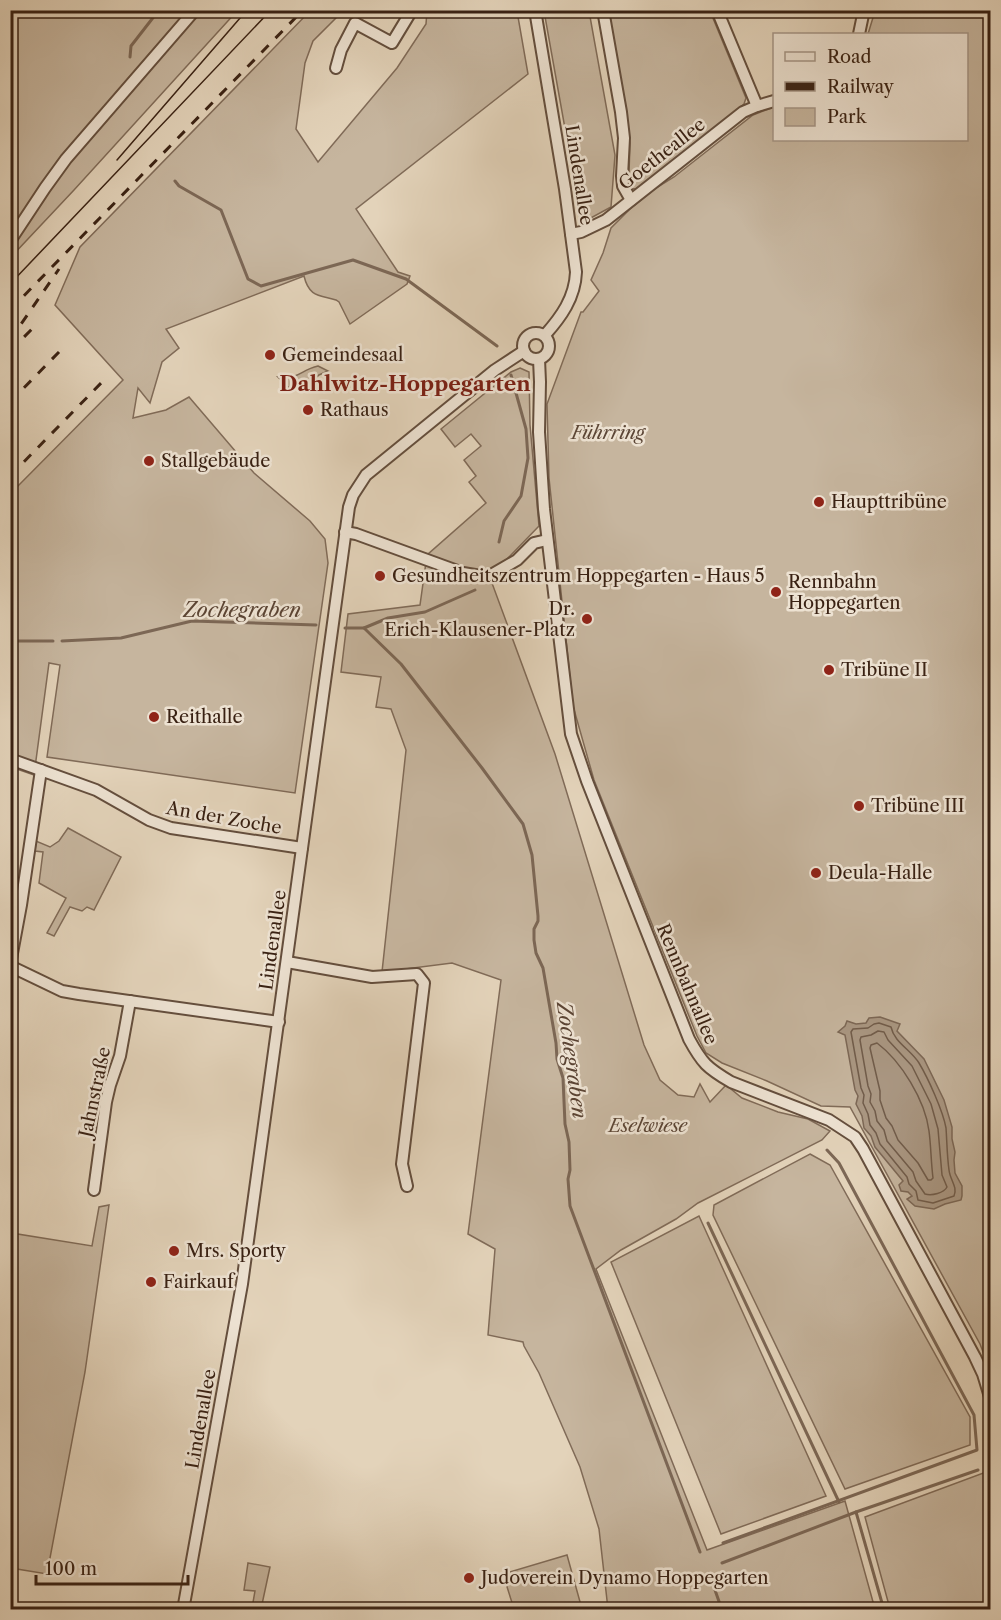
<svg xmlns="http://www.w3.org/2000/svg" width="1001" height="1620" viewBox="0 0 1001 1620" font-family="'Libre Caslon Text',serif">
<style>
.green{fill:#c6b59e;stroke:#806b58;stroke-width:1.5}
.water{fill:#a99681;stroke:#7c6755;stroke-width:1.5}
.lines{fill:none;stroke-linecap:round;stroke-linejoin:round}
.shore{stroke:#715c4a;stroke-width:1.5}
.stream{stroke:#7c6755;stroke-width:3}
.minor-casing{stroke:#644e3d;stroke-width:14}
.minor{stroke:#ede2d2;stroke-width:10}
.tram{stroke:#392113;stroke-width:1.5}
.rail{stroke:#392113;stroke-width:3;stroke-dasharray:10 10;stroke-linecap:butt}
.poi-dot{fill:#8f2418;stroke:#ede2d2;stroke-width:2}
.labels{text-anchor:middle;stroke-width:5;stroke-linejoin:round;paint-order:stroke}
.street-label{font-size:18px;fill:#392113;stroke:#ede2d2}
.poi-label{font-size:18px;fill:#392113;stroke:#ede2d2;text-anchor:start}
.park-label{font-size:18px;font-style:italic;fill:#5c4636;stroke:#ede2d2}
.water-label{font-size:20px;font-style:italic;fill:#5b4434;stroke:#ede2d2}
.quarter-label{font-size:21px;font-weight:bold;fill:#7a1f14;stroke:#ede2d2}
</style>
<rect width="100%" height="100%" fill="#e3d3ba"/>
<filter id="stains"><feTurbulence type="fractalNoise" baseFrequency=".00333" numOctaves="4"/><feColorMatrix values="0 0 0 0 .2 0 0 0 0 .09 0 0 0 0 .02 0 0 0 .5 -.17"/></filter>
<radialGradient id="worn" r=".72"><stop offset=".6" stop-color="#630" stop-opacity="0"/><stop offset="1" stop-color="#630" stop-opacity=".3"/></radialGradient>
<!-- green -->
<g class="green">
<polygon points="11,11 237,11 74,190 11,257"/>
<path d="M310,11H343L313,41L305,63L296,129L318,162L397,68L426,24L427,11H517L528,74L356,209L398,272L410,276L407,284L350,324L339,302L336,300C319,295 309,297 304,276L166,329L179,348L162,362L150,403L138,388L133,418L166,410L189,397L254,473L310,521L325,539L328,563L295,793L47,757L60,665L49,663L34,775L11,767V493L123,380L55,305L80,247Z"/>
<polygon points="544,11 589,11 615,155 611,207 589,219 581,218"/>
<path d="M606,11H710L746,98L744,104L734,113L636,189C628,189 627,184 625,177L629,173L630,143Z"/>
<polygon points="875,11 990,11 990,1370 980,1344 850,1107 821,1106 767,1081 722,1063 706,1053 697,1036 594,780 573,706 549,478 547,404 581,312 583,312 599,291 591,280 603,253 611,228 630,209 656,188 674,177 753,115 774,107 774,140 966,140 966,34 868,34"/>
<path d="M318,366L328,371L319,375L305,388L295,386L289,388L278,377C299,380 300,370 318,366Z"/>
<polygon points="520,368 529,372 530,425 539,526 507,559 490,572 489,575 555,754 644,1045 660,1080 678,1095 694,1097 700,1084 710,1102 726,1085 742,1098 778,1112 808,1119 830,1131 822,1140 698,1203 676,1219 621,1250 596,1269 707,1550 845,1501 875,1609 608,1609 599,1529 580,1467 539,1373 524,1346 523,1342 488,1335 495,1249 468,1234 501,980 452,963 382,972 406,750 391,709 376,707 381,677 341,672 348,614 420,605 427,555 486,503 469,482 476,476 464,460 481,446 471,434 455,447 441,429 511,372"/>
<polygon points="68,828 121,857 94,910 87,907 82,911 70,907 54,936 47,933 66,898 39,883 43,852 35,851 36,841 50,847 59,841"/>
<polygon points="810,1154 830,1165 970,1417 970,1445 845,1489 713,1215 714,1205"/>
<polygon points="109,1205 85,1372 47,1574 11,1568 11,1233 92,1246 99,1207"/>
<polygon points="699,1216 826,1496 721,1534 611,1262"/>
<polygon points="986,1472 990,1508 990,1609 890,1609 865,1517"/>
<polygon points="567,1555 582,1609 514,1609 503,1574"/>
<polygon points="248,1563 270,1567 261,1609 254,1609 252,1608 255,1591 244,1590"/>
</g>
<!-- water -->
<polygon class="water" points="880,1017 900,1024 897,1031 924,1059 944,1100 952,1127 952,1139 955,1152 954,1160 955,1173 962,1186 962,1196 961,1200 945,1204 934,1209 915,1206 907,1199 912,1196 908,1192 901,1191 899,1185 903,1181 875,1147 871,1136 864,1128 862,1116 856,1104 858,1096 855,1090 845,1035 838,1032 845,1026 847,1021 856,1024 866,1023 869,1018"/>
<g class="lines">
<!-- shore -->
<g class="shore">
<path d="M879,1023L891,1027C894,1042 911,1050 919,1063C928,1078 943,1111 946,1128C947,1142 947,1156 949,1170C950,1180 958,1187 954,1196L933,1203L918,1200L916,1191L909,1184L907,1177L885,1150L880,1144L876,1133L870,1125L868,1114L863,1103L864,1095L861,1088L851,1032L853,1029L868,1028L874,1024Z"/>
<path d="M878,1031L884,1032L888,1040L912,1066L931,1104L938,1129L942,1175L947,1187C944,1193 932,1196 925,1194L916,1181L913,1172L887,1141L884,1130L877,1121L875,1111L870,1102L871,1094L868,1086L860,1040L861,1037L871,1035Z"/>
<path d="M877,1043C901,1061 925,1100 929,1131C931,1146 931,1162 933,1178L931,1180H928L918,1163L898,1140L892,1126L886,1118L880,1100V1091L870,1048L871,1045Z"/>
</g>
<!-- stream -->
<g class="stream">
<polyline points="130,57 131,46 159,10"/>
<polyline points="175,181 179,186 221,210 248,279 261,286 353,260 406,279 497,346"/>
<polyline points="499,542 504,521 521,496 528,458 526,429 511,375"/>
<polyline points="345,628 364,628 401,664 482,768 523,824 532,855 538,916 538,921 534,929 534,940 536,953 543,968 556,1043 557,1059 563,1078 565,1124 569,1142 570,1170 568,1179 570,1206 700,1552"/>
<polyline points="364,628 388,618 425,612 475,590"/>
<polyline points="10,641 53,641"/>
<polyline points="62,641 121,638 192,621 316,625"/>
<polyline points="708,1223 839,1502"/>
<polyline points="856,1512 884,1610"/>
<polyline points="723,1543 977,1450 974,1415 839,1163 827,1150"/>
<polyline points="722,1563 856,1512 978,1470"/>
<polyline points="709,1573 722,1610"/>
</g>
<defs>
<g id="minor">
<path d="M535,10L565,189L576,272C575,298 561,317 545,335"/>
<polyline points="603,10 621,112 624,138 622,176 623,186 631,200"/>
<polyline points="717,10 757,106"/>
<polyline points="859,34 864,10"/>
<polyline points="336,68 341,50 355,23 392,43 412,10"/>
<polyline points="571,234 581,232 606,220 743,112 757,106 774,101"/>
<polyline points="10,241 45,188 66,159 195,10"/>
<circle cx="536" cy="346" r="13"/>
<path d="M539,359L540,382L539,432L544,509L571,734L587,781L689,1039C702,1063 707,1068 731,1082L829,1120L855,1137L863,1149L975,1357L983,1374L990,1397"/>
<polyline points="345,532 356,534 463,573 481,576 491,575 517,560 534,543 547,540"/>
<polyline points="10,759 96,790 149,820 171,828 302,848"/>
<polyline points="287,962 372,977 417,974 424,983 402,1164 407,1186"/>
<polyline points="10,964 21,905 41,770"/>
<polyline points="10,966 62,991 79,994 279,1022"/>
<polyline points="94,1190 106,1102 110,1085 120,1056 130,1001"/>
<polyline points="183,1610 242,1284 349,507 353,495 366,475 495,370 524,351"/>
</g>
</defs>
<!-- minor casing -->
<use href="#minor" class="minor-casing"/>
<!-- minor -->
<use href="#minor" class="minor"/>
<!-- tram -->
<g class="tram">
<polyline points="117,160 247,10"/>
<polyline points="10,284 271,10"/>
</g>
<!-- rail -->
<g class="rail">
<polyline points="10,310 303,10"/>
<polyline points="10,340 59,269"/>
<polyline points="10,351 33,328"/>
<polyline points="10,402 60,351"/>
<polyline points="10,476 107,377"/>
</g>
</g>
<!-- markers -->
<g class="poi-dot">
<circle cx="270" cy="355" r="6"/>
<circle cx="308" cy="410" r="6"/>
<circle cx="149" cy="461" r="6"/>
<circle cx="819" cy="502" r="6"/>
<circle cx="380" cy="576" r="6"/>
<circle cx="776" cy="592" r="6"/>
<circle cx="587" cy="619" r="6"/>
<circle cx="829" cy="670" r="6"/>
<circle cx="154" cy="717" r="6"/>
<circle cx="859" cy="806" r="6"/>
<circle cx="816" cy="873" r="6"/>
<circle cx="174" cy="1251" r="6"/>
<circle cx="151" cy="1282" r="6"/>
<circle cx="469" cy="1578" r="6"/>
</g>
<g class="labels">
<!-- street labels -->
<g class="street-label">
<text transform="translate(662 154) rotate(-38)" y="6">Goetheallee</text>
<text transform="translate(579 175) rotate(81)" y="6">Lindenallee</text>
<text transform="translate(224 818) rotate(10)" y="6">An der Zoche</text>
<text transform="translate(273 940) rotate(-82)" y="6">Lindenallee</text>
<text transform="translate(687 984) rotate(67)" y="6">Rennbahnallee</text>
<text transform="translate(95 1092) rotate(-78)" y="6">Jahnstraße</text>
<text transform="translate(201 1419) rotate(-80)" y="6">Lindenallee</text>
</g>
<!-- poi labels -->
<g class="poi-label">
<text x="282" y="361">Gemeindesaal</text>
<text x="320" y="416">Rathaus</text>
<text x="161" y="467">Stallgebäude</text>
<text x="831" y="508">Haupttribüne</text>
<text x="392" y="582">Gesundheitszentrum Hoppegarten - Haus 5</text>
<text x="788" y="588">Rennbahn<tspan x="788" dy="21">Hoppegarten</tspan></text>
<text x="575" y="615" text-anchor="end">Dr.<tspan x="575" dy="21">Erich-Klausener-Platz</tspan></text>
<text x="841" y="676">Tribüne II</text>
<text x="166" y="723">Reithalle</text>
<text x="871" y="812">Tribüne III</text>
<text x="828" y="879">Deula-Halle</text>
<text x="186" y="1257">Mrs. Sporty</text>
<text x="163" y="1288">Fairkauf</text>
<text x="481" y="1584">Judoverein Dynamo Hoppegarten</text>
</g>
<!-- park labels -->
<g class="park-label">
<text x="608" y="439">Führring</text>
<text x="648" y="1132">Eselwiese</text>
</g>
<!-- water labels -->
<g class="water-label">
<text x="242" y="617">Zochegraben</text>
<text transform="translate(572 1060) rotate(82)" y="7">Zochegraben</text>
</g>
<!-- quarter labels -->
<g class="quarter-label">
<text x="405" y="391">Dahlwitz-Hoppegarten</text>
</g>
</g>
<!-- margin -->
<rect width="1001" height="1620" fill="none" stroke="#e3d3ba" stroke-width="36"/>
<rect x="12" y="12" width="977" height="1596" fill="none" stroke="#392113" stroke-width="3"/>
<rect x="18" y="18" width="965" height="1584" fill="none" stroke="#392113" stroke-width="1.5"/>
<!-- legend -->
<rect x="773" y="33" width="195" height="108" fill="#ede2d2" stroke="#a59586" stroke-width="1.5"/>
<rect x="785" y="52" width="30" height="9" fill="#ede2d2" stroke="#a59586" stroke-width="1.5"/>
<text x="827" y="63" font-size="18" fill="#392113">Road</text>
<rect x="785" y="82" width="30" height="9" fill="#392113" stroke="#a59586" stroke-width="1.5"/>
<text x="827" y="93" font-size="18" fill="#392113">Railway</text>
<rect x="785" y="108" width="30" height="18" fill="#c6b59e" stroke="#a59586" stroke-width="1.5"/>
<text x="827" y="123" font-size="18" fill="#392113">Park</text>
<!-- scale -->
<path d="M36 1575v9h152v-9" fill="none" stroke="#392113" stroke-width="3"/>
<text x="45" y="1575" font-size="18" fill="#392113" stroke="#ede2d2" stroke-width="4.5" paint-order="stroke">100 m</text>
<rect width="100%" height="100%" filter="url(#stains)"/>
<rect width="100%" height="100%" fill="url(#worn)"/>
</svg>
